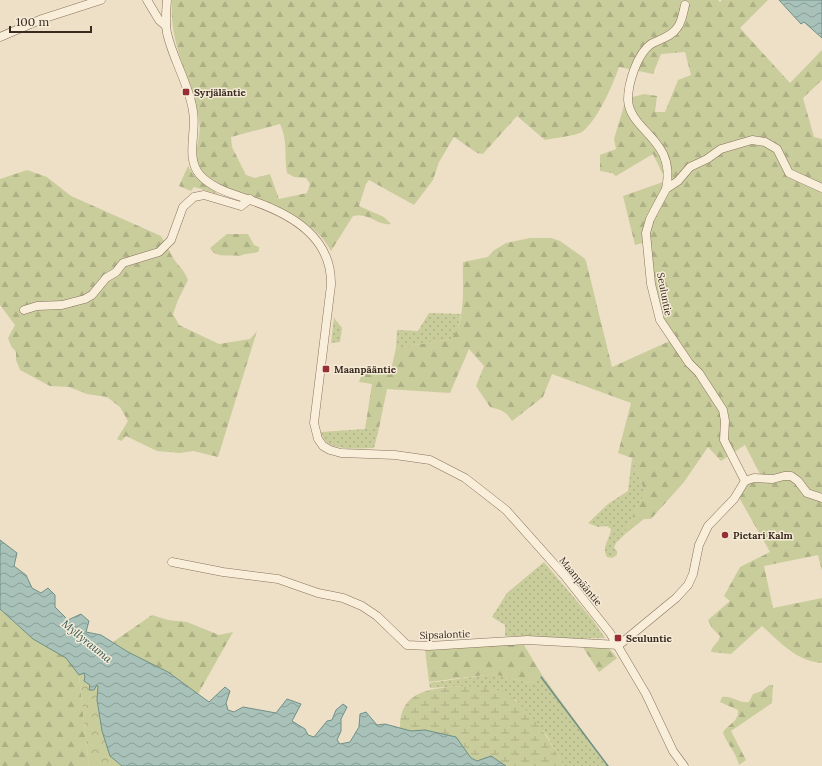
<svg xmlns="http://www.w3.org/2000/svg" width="822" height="766" viewBox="0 0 822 766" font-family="Lora,serif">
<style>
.grass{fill:url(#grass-dots)}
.forest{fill:url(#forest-firs);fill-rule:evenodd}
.wetland{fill:url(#wetland-marsh)}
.park{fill:url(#park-crowns)}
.water{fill:url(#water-waves);stroke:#6f9086}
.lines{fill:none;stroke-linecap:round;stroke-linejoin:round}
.stream{stroke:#6f9086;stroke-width:1.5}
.minor-casing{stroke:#89725d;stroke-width:9}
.minor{stroke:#f8eeda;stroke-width:8}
.poi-dot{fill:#972e34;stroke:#f5ebd7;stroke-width:1.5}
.labels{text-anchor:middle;stroke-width:3;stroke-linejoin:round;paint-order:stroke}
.poi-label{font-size:10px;font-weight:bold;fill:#3a2b20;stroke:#f5ebd7;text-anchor:start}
.street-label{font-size:10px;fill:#3a2b20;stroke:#f5ebd7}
.water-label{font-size:11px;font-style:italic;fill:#305954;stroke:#f5ebd7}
</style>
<defs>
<pattern id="grass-dots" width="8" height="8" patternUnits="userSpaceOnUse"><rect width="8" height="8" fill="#c9cc9b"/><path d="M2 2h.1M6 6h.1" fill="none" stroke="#adaf85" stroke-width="1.8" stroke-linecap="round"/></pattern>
<pattern id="forest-firs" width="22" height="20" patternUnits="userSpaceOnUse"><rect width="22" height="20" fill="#c9cc9b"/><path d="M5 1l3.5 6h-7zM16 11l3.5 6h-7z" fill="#adaf85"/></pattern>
<pattern id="wetland-marsh" width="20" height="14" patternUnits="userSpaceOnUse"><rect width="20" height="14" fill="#c9cc9b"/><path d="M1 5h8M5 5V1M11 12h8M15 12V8" fill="none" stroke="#adaf85"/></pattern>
<pattern id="park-crowns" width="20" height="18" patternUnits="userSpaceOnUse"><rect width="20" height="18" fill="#c9cc9b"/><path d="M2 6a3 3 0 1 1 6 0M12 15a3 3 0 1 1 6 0" fill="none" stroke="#adaf85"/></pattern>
<pattern id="water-waves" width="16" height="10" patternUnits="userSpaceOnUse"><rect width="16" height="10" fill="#a8c2b9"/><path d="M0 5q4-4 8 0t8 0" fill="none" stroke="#8a9e96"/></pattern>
</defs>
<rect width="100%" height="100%" fill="#eee0c7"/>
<!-- grass -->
<g class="grass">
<polygon points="429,313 461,314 457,331 451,339 396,348 397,330 418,331"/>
<polygon points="334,318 342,328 340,342 331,343"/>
<path d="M379,428L374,448C359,448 324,453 321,432Z"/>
<path d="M632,458L643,487V497L637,507L624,535L616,543L614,548L617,551V555L612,558L607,557C601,546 610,540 611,529L607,526L598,527L588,523L608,504L628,491Z"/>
<polygon points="544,562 592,619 605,638 564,639 505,636 505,625 492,617 507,593"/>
<polygon points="493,674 530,683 542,675 608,766 564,766 547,736 516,700 505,695 464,686 430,688 429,683"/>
</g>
<!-- forest -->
<g class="forest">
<path d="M172,0H718L720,2L722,0H768L740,28L790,83L822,50V80L803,98L814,137L822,139V571L818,555L764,566L773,608L822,598V663C796,661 780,642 762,626L731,654L711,652C712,645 719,643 720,636L712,628L708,620L730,601L724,596L740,567L770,552L737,494L742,484L762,478L745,445L721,461L708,447L684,482L651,519H644L624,535L637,507L643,497V487L632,458L618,453L631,403L552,374L543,397L512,421C506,411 501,410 490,407L476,386L484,366L469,349L450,393L387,389L379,428L365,429L372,384L359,382L362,373L391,370L396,348L451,339C467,320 462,286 463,262L488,257L493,251L506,243L530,238H551L560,241L584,258L586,261L612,367L672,340L660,320L646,242L635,245L623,196L666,181L653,154L616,176L612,173L600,171V155L616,149L614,139L626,99L644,94L657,96L655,112H665L678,80L691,75L685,52L661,54L653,74L619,67C613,85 597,121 582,132C575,136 554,138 545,140L517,116L483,154L477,153L454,137L439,162L433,180L414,205L369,180L366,184L359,206L384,217L391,224C377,226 369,212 353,216L331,251C314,218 273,207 241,195C231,191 218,188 211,181C184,158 203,147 199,120C192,76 169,49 172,0ZM280,124C288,140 284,156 287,173L294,177L306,178L310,184L307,193L279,199L270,174L255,178L246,175L232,147L231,137Z"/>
<polygon points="188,166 194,176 218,194 194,187 191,191 179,186"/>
<path d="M27,170L47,177L71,196L161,236C165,243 168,249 172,256C176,264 185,270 188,280L178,300L173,314L179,325L219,344L250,339L257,331L218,457L193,451L180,453L157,451L126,436L121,441L117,439L128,421L120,407L107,397L87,394L69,387L50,386L20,370L16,360V352L11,346L8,338L15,325L0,305V179Z"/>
<path d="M227,234H248L254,245L259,247V251C253,255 246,252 240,256C230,254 215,259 210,248Z"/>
<polygon points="0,609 22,629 66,658 79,675 89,766 0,766"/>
<polygon points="152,615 168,620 187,622 219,635 233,632 198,694 168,672 128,652 113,642"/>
<polygon points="506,644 524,645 542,675 530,683 493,674 429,682 425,649"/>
<polygon points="582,646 608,647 617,658 599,672"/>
<path d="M769,685H773L772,703L731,731L746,760L739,765C736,753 728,745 723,733C727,724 739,723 738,710L720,702L722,697C732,695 739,704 749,702L753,694L762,691Z"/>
</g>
<!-- wetland -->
<path class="wetland" d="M464,686C474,687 486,686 495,689C527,700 548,738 564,766H443L385,724L400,728C399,689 434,688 464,686Z"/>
<!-- park -->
<polygon class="park" points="84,673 90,685 99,686 97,700 98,709 110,756 122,766 89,766 79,675"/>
<!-- water -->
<g class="water">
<polygon points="779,0 822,0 822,38 804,22 801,24"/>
<polygon points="0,540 17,553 14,566 26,575 32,588 41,593 48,588 55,595 55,607 68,620 81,614 89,621 86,632 101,635 128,652 168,672 209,702 225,687 230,691 226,703 228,710 234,712 243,707 276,713 287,699 301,704 292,721 305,729 308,735 314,737 327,721 332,720 336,710 343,704 347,707 341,719 341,731 337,740 340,744 350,742 359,727 360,714 366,712 377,725 385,724 411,731 425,730 456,737 471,758 477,761 491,756 506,766 122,766 110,756 102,731 97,700 98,686 97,685 94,690 89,690 90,685 84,681 85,677 84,673 79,675 66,658 33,639 0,609"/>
</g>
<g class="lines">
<!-- stream -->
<polyline class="stream" points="541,677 608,766"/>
<defs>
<g id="minor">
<polyline points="147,0 159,20 166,26"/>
<path d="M167,0C166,11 165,23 167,33C173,60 189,84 193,111C197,132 185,158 200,175C214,190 234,194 253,201C293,215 332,238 331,285L314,423L318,439L323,446L330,450L341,453L395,455L430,460L465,478L506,510L564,575L610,633L646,694L673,751L684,766"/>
<polyline points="0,37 42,19 101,0"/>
<path d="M666,189C677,139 630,132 628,100C628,83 637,54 651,44C660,39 671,37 677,28C682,22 683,13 685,5"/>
<polyline points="24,310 37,306 62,305 85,299 92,295 106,278 116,272 123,263 159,252 171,240 183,207 194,197 204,195 241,206 250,199"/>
<polyline points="745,481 754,478 773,479 784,476 791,476 798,481 807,493 822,498"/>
<polyline points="172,562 223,572 278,579 318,593 343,598 362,606 377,616 407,645 429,646 527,640 619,645 676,598 688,585 693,574 699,545 708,526 734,499 745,481 724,440 725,421 723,410 699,373 689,363 660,320 651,284 646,233 650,219 666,189 678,181 690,167 707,159 721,149 752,140 765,142 777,149 789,173 822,188"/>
</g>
</defs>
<!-- minor casing -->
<use href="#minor" class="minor-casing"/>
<!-- minor -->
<use href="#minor" class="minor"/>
</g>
<!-- markers -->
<g class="poi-dot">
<rect x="182" y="88" width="8" height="8" rx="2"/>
<rect x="322" y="365" width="8" height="8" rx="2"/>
<circle cx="725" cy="535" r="4"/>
<rect x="614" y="634" width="8" height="8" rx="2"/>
</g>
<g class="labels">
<!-- poi labels -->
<g class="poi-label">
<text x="194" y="96">Syrjäläntie</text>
<text x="334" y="373">Maanpääntie</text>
<text x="733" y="539">Pietari Kalm</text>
<text x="626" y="642">Seuluntie</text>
</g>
<!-- street labels -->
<g class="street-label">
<text transform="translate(665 294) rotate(79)" y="4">Seuluntie</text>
<text transform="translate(581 581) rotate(50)" y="4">Maanpääntie</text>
<text transform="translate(445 634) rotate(-2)" y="4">Sipsalontie</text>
</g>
<!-- water labels -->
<g class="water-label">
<text transform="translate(87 641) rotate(39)" y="4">Myllyrauma</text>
</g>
</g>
<!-- scale -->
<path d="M10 26v6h81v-6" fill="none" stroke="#3a2b20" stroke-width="2"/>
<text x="16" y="26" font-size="12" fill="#3a2b20" stroke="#f5ebd7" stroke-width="3" paint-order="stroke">100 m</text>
</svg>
